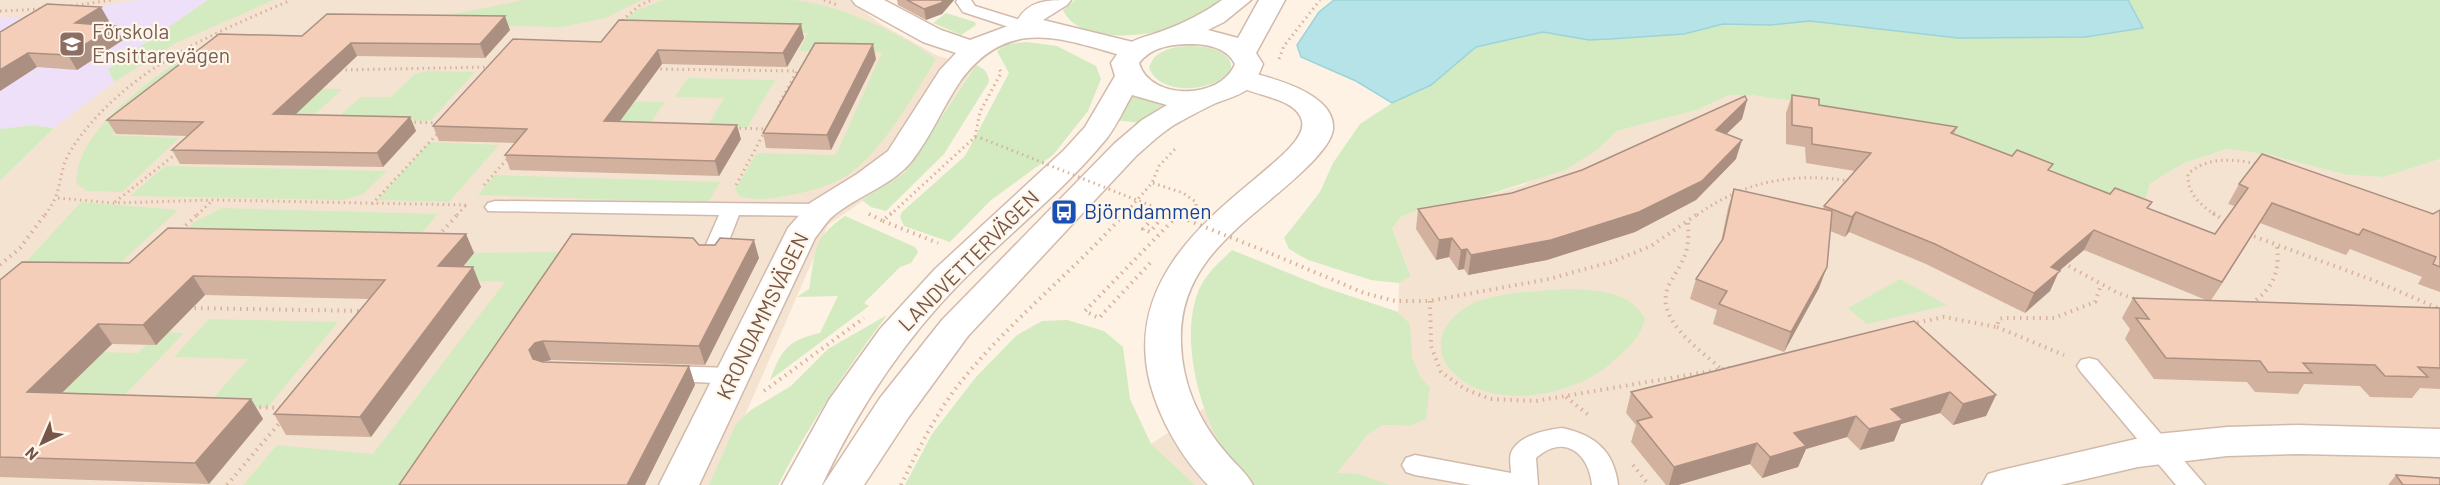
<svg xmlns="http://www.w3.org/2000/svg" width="2440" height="485" viewBox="0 0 2440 485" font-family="Barlow,sans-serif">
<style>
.residential{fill:#f5e3d1}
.education{fill:#efe0f9}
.green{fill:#d4ebc1}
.water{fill:#b6e3e8;stroke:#9cd3da;stroke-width:1.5}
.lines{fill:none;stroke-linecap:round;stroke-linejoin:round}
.service-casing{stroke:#d1baac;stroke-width:3}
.minor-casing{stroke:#d1baac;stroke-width:3}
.tertiary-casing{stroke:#d1baac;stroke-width:3}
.path-far1{stroke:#d9b19c;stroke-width:3;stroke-dasharray:1.5 4;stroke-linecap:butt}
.path{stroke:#d9b19c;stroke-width:4;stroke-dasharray:1.5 5;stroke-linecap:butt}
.service{fill:#fff;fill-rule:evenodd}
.minor{fill:#fff;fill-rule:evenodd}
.tertiary{fill:#fff;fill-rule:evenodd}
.path-bridge-far1{stroke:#d9b19c;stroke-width:3;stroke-dasharray:1.5 4;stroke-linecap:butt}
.path-bridge{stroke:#d9b19c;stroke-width:4;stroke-dasharray:1.5 5;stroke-linecap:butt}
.wall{fill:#d2b19f}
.shaded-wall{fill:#ab9082}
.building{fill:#f4ceb9;stroke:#ab9082;stroke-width:1.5}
.labels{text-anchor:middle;stroke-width:4.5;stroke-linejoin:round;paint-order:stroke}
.education-label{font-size:21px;fill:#785e54;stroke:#fff6ea;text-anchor:start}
.transit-label{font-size:21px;fill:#164399;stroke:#fff6ea;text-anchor:start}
.street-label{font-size:21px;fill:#765648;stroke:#fff6ea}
</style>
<rect width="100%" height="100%" fill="#fdf2e3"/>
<!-- residential -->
<g class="residential">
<polygon points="0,0 850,0 879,23 938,56 975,66 903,173 828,225 733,443 711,485 0,485 0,181 54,128 33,125 0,129"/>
<polygon points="1729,95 1751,95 1793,101 2145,200 2150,184 2167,173 2185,163 2227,149 2270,155 2347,175 2383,177 2440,159 2440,485 1321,485 1367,435 1383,425 1409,426 1430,387 1420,376 1412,357 1409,324 1398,312 1399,283 1411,275 1392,228 1401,217 1425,207 1478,198 1523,185 1596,151 1617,131 1697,110"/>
<polygon points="1206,407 1250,457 1295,485 1164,485 1151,444"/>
</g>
<!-- education -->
<polygon class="education" points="138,0 208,0 108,69 114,82 54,128 33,125 0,129 0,18 22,18"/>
<!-- green -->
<g class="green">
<polygon points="208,0 274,0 176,43 114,82 108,69"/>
<polygon points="524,0 642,0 605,18 562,27 404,24"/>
<path d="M664,0C706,0 750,0 793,0C837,4 900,32 936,59C915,94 880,155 846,176C829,186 809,192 789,195C772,199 757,201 739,196L735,189L757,153L836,155L882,52L799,51L808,33L617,25L637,10Z"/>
<path d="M1075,0H1222C1197,33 1083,55 1063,10Z"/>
<polygon points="2128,0 2440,0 2440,159 2384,177 2347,175 2270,155 2227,149 2185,163 2167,173 2150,184 2145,200 2133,206 1793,101 1751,95 1729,95 1697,110 1617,131 1596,151 1565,170 1478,198 1425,207 1401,217 1392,228 1411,276 1399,283 1371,280 1308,260 1289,249 1284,238 1320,192 1333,163 1360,124 1392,103 1431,85 1476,47 1543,32 1589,40 1610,39 1684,34 1723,24 1770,25 1810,21 1958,38 2085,37 2143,28"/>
<polygon points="946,13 975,22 976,25 961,35 933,23"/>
<polygon points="1027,42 1057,46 1096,66 1101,79 1088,111 1053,155 991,200 950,242 904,226 900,217 902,212 965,156 1009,73 997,51 1007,44"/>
<path d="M203,46L212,48L112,135L179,138L122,192L87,191L77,184C72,130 163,70 203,46Z"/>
<path d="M1188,46C1205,46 1234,49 1231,71C1214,92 1161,97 1149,68C1154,50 1172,47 1188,46Z"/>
<path d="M976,65C985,69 988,72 989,82L944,154L886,211L871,207L862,200L904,173Z"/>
<polygon points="427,71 475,72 430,121 336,119 361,97 391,97 415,74"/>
<polygon points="688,78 775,80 747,128 707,127 724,98 675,97"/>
<polygon points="292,88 342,89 309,120 259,119"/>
<polygon points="1129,95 1168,106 1139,123 1117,120"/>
<polygon points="607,101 665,102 650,123 591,122"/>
<polygon points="33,125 54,128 0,181 0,129"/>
<polygon points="430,142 499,145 449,202 377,200"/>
<polygon points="165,166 387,171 363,194 343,200 130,196"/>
<polygon points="495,175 720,182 708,203 478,195"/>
<polygon points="81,202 178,210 108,274 12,277"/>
<polygon points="222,208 438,214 409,247 176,243 193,223"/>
<path d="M845,216L915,247L918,252L911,263L900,267L864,303L869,306L770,380C781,350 788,340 820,333L838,296L797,297L809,289C816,251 811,240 845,216Z"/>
<path d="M1232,250L1323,287L1398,312L1410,324L1412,357L1420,376L1430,387L1426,419L1409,426L1383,425L1367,435L1337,473L1359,474L1390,485H1255C1248,477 1239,470 1232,462C1201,421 1179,342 1198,292C1205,274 1219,263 1232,250Z"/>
<polygon points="573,252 416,485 243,485 277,445 373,454 505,282 412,278 436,253"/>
<polygon points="1900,279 1947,305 1867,324 1848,308"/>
<path d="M1569,289C1597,290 1631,291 1645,319C1640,339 1624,352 1609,365C1574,394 1504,409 1463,381C1429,357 1436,324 1470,305C1494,292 1541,291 1569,289Z"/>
<path d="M887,315C846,370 809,424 778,485H709L736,424L751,410L791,386L828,349Z"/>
<polygon points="209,319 338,322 267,408 205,407 248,359 174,357"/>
<polygon points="1067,320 1104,331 1123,347 1130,399 1151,444 1195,485 905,485 932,434 976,377 1017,335 1042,321"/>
<polygon points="159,332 184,333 115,405 41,403 94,352 138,353"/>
</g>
<!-- water -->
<polygon class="water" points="1334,0 2128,0 2143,28 2085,37 1958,38 1810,21 1770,25 1723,24 1684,34 1610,39 1589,40 1543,32 1476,47 1431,85 1392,103 1356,81 1301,57 1297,45 1319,12"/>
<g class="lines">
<defs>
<g id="service">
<polygon points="957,0 971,0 975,6 1033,24 1035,28 1027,33 963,12 956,2"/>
<polygon points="495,201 821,204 828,206 831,210 828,214 821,216 739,215 723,256 720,261 704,261 701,256 719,215 488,211 485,207 488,203"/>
<polygon points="2089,358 2097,360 2205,485 2176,485 2081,372 2077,366 2081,360"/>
<polygon points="665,366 733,368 741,370 745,376 741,382 733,384 657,380 653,374 657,368"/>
<path d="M1562,428C1595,435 1614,451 1618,485H1592C1589,453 1564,433 1536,458L1538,485H1471L1415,475L1406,472L1402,465L1406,458L1415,455L1511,473C1511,467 1509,459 1511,453C1518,435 1546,430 1562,428Z"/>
</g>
<g id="minor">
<path d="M852,0H884L941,30L970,40L1016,23C1027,0 1047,0 1071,0L1067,5L1043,20L1145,45L1148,51L1145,57L1135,59C1068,42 1012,12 961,80C943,106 931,137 911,162C890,187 856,196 832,217C826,222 821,231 815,238L699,485H659L788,228L810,203L857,174L888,151L940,70L956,53L923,42L856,5Z"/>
<path d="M1244,71C1269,77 1336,93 1333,129C1332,140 1321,152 1314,160C1261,216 1177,253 1181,343C1182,385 1200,423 1227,454C1236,465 1246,472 1253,485H1208C1181,457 1160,420 1150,383C1112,234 1312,166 1302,121C1296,94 1242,97 1230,79L1234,73Z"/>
<polygon points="2298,425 2440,429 2440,457 2298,454 2227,456 2138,467 2060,485 1982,485 1988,474 2002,470 2157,434 2227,427"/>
</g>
<path id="tertiary" d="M1222,0H1251L1224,22L1208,30L1238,38L1259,0H1285L1256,53L1263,64C1252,93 1243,93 1216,103C1205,108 1194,114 1183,120C1165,129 1151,143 1136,156L968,336L908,418L864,485H823L880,398L942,320L1114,144L1142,120L1167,105L1132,95C1124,109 1117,125 1107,138C1064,191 1008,234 961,282C903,341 857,411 822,485H782L829,400L880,329L935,269L1064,150L1085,127L1115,76L1111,63C1128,37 1139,40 1165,30C1184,23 1204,13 1222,0ZM1194,44C1210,45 1227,48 1235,64C1221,100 1150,101 1139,63C1152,46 1173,44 1194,44Z"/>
</defs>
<!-- service casing -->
<use href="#service" class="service-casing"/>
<!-- minor casing -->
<use href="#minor" class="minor-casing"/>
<!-- tertiary casing -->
<use href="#tertiary" class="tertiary-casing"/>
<!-- path-far1 -->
<g class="path-far1">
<polyline points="824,0 837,5"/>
<polyline points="71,6 112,0"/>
<polyline points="0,11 42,9"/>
<polyline points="618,24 640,5 652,0"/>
<polyline points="1279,59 1284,46 1320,0"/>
<polyline points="655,69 797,71 778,106"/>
<polyline points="340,70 491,67"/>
<polyline points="409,122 441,123"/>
<polyline points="734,128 766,129"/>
<polyline points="975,137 981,138"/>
<polyline points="1153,183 1183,193 1196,202 1196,206"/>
<polyline points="484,185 509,157"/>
<polyline points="736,185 765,131"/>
<polyline points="58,198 114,203 213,200 468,205"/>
<polyline points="115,202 177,153"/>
<polyline points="372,204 439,132"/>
<polyline points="1130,208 1148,215"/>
<path d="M45,215C61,193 57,188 64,165C67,155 76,142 82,134C137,64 213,34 291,0"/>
<polyline points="197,215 213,200"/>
<polyline points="457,215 467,204"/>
<polyline points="890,215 975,137 980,112 1001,73 999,68"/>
<polyline points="1124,215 1152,183 1159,166 1175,149"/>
<polyline points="1165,215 1166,213"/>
<path d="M1697,215C1745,181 1792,172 1850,181"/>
<path d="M2215,215C2200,204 2187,194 2188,174C2208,156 2233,159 2258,164"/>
</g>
<!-- path -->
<g class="path">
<polyline points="1144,213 1154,217 1143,229 1150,232 1166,213"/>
<polyline points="2213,213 2228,223"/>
<polyline points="869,214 883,221 891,213"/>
<polyline points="883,221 938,243"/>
<path d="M1688,223C1690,253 1684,258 1670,283C1651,317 1698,348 1720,368"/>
<polyline points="181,230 199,213"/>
<polyline points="2248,234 2375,281 2440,309"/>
<polyline points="438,236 459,213"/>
<polyline points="1272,254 1364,293 1395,301 1429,301 1549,279 1611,262 1651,246 1699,213"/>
<polyline points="1150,263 1099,318 1085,311 1176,217"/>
<polyline points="2063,263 2116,292 2137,300"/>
<polyline points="0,265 20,248 46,213"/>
<polyline points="1430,301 1431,346 1441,372 1465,389 1490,399 1536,401 1735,367"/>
<path d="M2251,304C2273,288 2280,273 2277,246"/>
<polyline points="188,308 364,311"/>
<polyline points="1911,324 1944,317 1997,327 1999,319 2003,318 2054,318 2095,302 2101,285"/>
<polyline points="1997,327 2064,355"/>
<polyline points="764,391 864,318"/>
<polyline points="1566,397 1591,417"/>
<polyline points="253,407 284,408"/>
<polyline points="1633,465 1649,485"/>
<polyline points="227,485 282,420"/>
<path d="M901,485C919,448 938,409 964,378C1013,318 1074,271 1125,213"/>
</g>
<!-- service -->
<use href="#service" class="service"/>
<!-- minor -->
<use href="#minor" class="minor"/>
<!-- tertiary -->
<use href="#tertiary" class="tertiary"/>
<!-- path-bridge-far1 -->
<polyline class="path-bridge-far1" points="981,138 1174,215"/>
<!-- path-bridge -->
<polyline class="path-bridge" points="1170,213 1272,254"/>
</g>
<!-- wall -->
<g class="wall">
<polygon points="897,0 954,0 942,14 926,20 898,5"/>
<polygon points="109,21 103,25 123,40 77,70 37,67 0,91 0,32"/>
<polygon points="510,30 485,58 357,56 295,115 410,117 416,131 383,167 180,164 172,150 187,136 116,134 107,120 302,36"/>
<polygon points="804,38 787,67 662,64 619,122 741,139 719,176 510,170 505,155 515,143 439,141 433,126 601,42"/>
<polygon points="876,59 831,150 766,148 763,133"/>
<polygon points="1792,95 1819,105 1957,127 1954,134 2110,194 2152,202 2148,208 2215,234 2235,206 2228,204 2239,184 2433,214 2440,210 2440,292 2418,284 2422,277 2350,249 2346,255 2260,223 2211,300 2440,308 2440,389 2420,388 2412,398 2370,397 2360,386 2304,384 2298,394 2255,392 2247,382 2154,379 2125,339 2130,329 2122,318 2133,298 2206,300 2084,250 2059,271 2050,291 2025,313 1926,264 1849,232 1845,237 1830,231 1819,288 1784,352 1713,324 1717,310 1690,299 1696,279 1721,242 1728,208 1734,189 1823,209 1824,206 1855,171 1806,163 1805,147 1786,144 1786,113"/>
<polygon points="1747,100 1742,119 1726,134 1736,159 1696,200 1635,232 1547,260 1468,275 1464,269 1458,270 1449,257 1436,260 1416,229 1418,209 1512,193 1582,170"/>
<polygon points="466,234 474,253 463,267 481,287 371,437 286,435 274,414 369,299 205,295 156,345 112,344 62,393 251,399 263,419 209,484 0,477 0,280 129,263"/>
<polygon points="572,234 699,245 715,245 759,258 705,365 551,360 543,362 689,366 695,385 399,485"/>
<polygon points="1914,321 1996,395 1986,416 1953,425 1940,413 1901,424 1894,441 1860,450 1847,437 1806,449 1798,467 1762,478 1750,464 1678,485 1666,485 1631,442 1636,425 1626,413 1631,392"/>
<polygon points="2396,475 2440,485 2388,485"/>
</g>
<!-- shaded-wall -->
<g class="shaded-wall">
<polygon points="944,0 954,0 942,14 926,20 924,9"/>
<polygon points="101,7 109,21 83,38 75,23"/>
<polygon points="505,16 510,30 485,58 480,44"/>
<polygon points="801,24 804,38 787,67 783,53"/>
<polygon points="115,26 123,40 77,70 68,55"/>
<polygon points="351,43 357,56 280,129 273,114"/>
<polygon points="873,44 876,59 831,150 827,135"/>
<polygon points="658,50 662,64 609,136 604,121"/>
<polygon points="28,53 37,67 0,91 0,70"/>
<polygon points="1747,100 1742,119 1711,149 1716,130"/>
<polygon points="410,117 416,131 383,167 377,153"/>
<polygon points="737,125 741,139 719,176 715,161"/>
<polygon points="1742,140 1736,159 1696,200 1635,232 1547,260 1468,275 1471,255"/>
<polygon points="2272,203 2260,223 2210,302 2222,282"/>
<polygon points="1856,212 1849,232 1845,237 1852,217"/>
<polygon points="2094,230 2084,250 2059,271 2050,291 2025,313 2034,293 2051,267"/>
<polygon points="466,234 474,253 447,286 438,266"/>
<polygon points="1452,238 1449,257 1436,260 1439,240"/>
<polygon points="754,240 759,258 705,365 699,346"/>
<polygon points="1467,249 1464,269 1458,270 1461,250"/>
<polygon points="473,267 481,287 371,437 360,417"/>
<polygon points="1827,267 1819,288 1784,352 1791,332"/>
<polygon points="193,276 205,295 156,345 143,325"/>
<polygon points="98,324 112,344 42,412 27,392"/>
<polygon points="543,341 551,360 542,362 537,369 529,350 535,343"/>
<polygon points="689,366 695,385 645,485 627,485"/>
<polygon points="1950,392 1940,413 1901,424 1894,441 1860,450 1869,429 1891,409"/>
<polygon points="1996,395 1986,416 1953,425 1963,404"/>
<polygon points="251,399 263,419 209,484 195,463"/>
<polygon points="1856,416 1847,437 1806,449 1798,467 1762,478 1770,457 1794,433"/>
<polygon points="1757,443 1750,464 1678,485 1669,485 1674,467"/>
</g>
<!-- building -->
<g class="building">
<polygon points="907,0 944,0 941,3 924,9"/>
<polygon points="47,4 101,7 75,23 115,26 68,55 28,53 0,70 0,32"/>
<polygon points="327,14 505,16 480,44 351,43 273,114 410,117 377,153 172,150 203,122 107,120 219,34 302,36"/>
<polygon points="619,20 801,24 783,53 658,50 604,121 737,125 715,161 505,155 527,129 433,126 513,39 601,42"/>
<polygon points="815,43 873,44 827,135 763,133"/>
<polygon points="1792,95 1819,99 1819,105 1957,127 1951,133 2012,156 2017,150 2053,164 2048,170 2110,194 2115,188 2152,202 2147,208 2215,234 2248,188 2239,184 2262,154 2433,214 2440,210 2440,267 2433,264 2436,257 2363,229 2359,235 2272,203 2222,282 2094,230 2051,267 2060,271 2034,293 1935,244 1856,212 1852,217 1824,206 1871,153 1812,144 1812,128 1792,125"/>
<polygon points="1745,96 1747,100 1716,130 1742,140 1702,181 1639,212 1551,240 1471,255 1467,249 1461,250 1452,238 1439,240 1418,209 1512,193 1582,170"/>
<polygon points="1734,189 1832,211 1827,267 1791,332 1719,304 1727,291 1696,279 1723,239"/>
<polygon points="168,228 466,234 438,266 473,267 360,417 274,414 385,280 193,276 143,325 98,324 27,392 251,399 195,463 0,457 0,280 22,262 129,263"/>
<polygon points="572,234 693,238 699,245 715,245 720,238 754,240 699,346 543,341 535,343 529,350 533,359 543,362 689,366 627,485 399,485"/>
<polygon points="2133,298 2440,308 2440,368 2418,367 2428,377 2385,376 2375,365 2303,363 2312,373 2268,372 2260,361 2166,358 2136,318 2149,319"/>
<polygon points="1914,321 1996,395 1963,404 1950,392 1891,409 1903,420 1869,429 1856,416 1794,433 1806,446 1770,457 1757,443 1674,467 1637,421 1652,417 1631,392"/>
<polygon points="2396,475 2440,478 2440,485 2403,485"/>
</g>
<!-- icons -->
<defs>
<symbol id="school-square" viewBox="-11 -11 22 22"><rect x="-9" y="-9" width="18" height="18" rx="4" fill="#8d6e63" stroke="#fff6ea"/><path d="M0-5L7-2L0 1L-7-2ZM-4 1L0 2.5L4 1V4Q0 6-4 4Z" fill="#fff"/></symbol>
<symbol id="bus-square" viewBox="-11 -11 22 22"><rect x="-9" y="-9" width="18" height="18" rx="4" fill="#1a4fb4" stroke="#fff6ea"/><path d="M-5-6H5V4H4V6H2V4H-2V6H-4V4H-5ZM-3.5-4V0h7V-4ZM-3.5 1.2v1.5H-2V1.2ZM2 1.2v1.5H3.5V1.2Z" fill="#fff"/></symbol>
</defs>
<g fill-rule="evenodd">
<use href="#school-square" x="57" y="29" width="30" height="30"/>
<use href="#bus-square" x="1049" y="197" width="30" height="30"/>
</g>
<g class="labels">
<!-- education labels -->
<g class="education-label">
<text x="92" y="39">Förskola<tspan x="92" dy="24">Ensittarevägen</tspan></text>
</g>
<!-- transit labels -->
<g class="transit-label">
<text x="1084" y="219">Björndammen</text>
</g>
<!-- street labels -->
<g class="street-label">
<text transform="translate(969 261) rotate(-45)" y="7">LANDVETTERVÄGEN</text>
<text transform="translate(763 316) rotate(-64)" y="7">KRONDAMMSVÄGEN</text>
</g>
</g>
<!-- north arrow -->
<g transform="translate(42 443) rotate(224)" stroke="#fff6ea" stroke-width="4.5" paint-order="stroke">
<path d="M0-4.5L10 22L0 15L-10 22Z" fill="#765648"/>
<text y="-9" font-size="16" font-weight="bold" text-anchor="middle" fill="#765648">N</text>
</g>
</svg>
